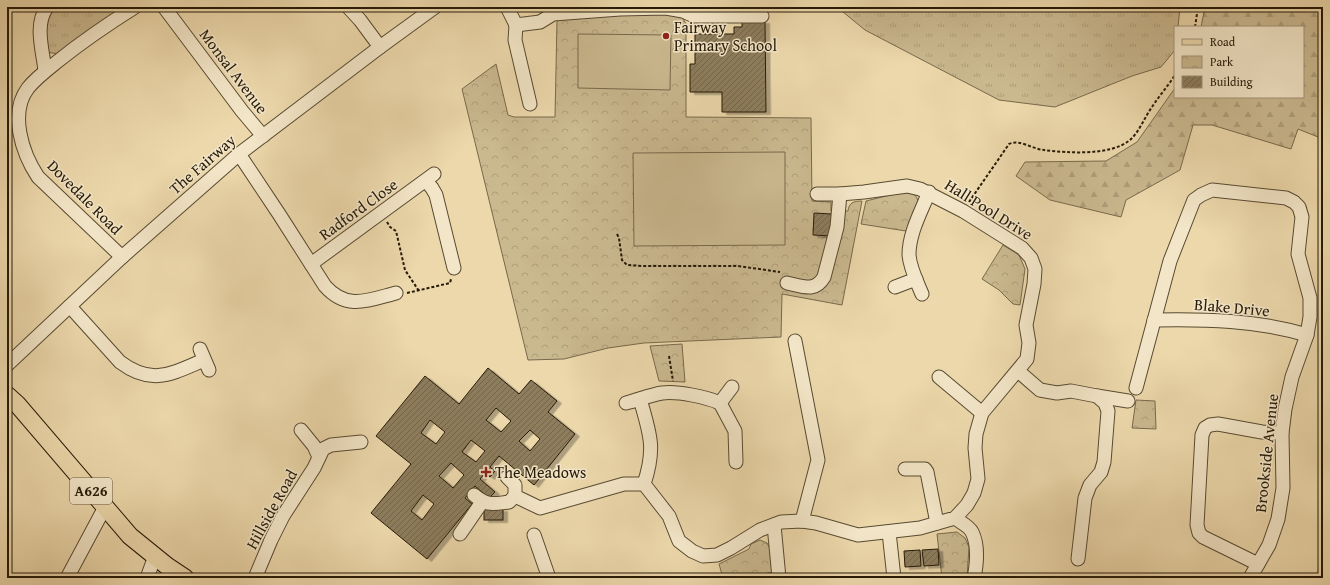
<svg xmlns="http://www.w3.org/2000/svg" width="1330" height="585" viewBox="0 0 1330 585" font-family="'Gentium Book Plus',serif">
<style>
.grass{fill:url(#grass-tufts);stroke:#78694c}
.forest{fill:url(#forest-firs);stroke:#78694c}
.park{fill:url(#park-crowns);stroke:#78694c}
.garden{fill:#cab88f;stroke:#78694c}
.building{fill:url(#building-hatch);stroke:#261a08;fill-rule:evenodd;filter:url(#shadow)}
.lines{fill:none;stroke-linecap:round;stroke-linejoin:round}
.minor-casing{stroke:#584a31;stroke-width:15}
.major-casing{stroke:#261a08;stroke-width:19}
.path{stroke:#261a08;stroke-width:2;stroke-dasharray:3 2;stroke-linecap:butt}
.minor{stroke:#f3e6c8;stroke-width:13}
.major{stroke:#ecd8ab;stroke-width:17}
.poi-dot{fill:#8f2418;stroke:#f3e6c8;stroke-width:1.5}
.labels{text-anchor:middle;stroke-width:3;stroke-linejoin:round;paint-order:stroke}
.shield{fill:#f3e6c8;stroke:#645742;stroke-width:1}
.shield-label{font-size:15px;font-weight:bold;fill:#261a08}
.poi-label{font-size:16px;fill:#261a08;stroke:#f3e6c8;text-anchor:start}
.street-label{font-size:16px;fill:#261a08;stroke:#f3e6c8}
</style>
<defs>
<pattern id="grass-tufts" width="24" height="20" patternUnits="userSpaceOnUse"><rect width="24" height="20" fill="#cab88f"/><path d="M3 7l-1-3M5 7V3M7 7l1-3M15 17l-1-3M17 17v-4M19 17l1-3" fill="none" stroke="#ad9e7a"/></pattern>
<pattern id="forest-firs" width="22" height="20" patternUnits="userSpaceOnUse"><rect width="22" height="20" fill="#cab88f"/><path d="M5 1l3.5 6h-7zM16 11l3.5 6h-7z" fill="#ad9e7a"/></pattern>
<pattern id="park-crowns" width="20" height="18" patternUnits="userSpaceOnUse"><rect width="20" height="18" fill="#cab88f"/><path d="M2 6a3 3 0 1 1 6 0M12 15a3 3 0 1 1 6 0" fill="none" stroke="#ad9e7a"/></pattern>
<pattern id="building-hatch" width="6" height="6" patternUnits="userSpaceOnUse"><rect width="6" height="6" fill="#8d7d5d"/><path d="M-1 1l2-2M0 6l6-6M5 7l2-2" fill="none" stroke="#73664b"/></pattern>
<filter id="shadow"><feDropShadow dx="4.5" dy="2.5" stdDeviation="0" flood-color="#0004"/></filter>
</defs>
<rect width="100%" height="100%" fill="#ecd8ab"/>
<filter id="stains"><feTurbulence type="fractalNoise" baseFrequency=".005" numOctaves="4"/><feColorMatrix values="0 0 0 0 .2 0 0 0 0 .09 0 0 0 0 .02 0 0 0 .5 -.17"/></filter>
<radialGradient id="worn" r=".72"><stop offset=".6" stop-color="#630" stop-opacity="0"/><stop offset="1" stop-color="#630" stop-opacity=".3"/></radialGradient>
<!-- grass -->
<g class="grass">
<polygon points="55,7 122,7 122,10 59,54 46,52 45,20 50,12"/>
<polygon points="837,7 1180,7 1178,27 1175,27 1175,50 1161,67 1132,76 1055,107 999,100 865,30"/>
</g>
<!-- forest -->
<g class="forest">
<polygon points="1205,7 1323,7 1323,139 1298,129 1291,149 1212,125 1193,125 1180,170 1126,200 1121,217 1050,200 1016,176 1025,162 1106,161 1137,142 1175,88 1175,97 1303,97 1303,27 1201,27"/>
<polygon points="1323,534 1323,578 1318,578 1318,573"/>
</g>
<!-- park -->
<g class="park">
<path d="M622,12L681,15L686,24V117L811,118L812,201L831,202V211H848C849,203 853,201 862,201L842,305L782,294L781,337L644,343L608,348L564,359L528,360L462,89L496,64L508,115L514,117H555L557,20L589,18Z"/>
<path d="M898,193C906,193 916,191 918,201L906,231L861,224L866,201Z"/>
<polygon points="1003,245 1019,255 1025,269 1020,305 1013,304 999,290 982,279"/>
<polygon points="682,344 685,382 659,381 650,346"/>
<polygon points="1136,400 1155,401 1156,429 1132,428"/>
<polygon points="957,532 965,538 969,547 967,578 942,578 937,534"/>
<polygon points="760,540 767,543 770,548 773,572 758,575 759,578 723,578 719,564 749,549 751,544"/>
</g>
<!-- garden -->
<g class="garden">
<polygon points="578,34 671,35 670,90 578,88"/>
<polygon points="785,152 785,245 634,246 633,153"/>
</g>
<!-- building -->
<g class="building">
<polygon points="742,21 765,21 766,112 722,112 722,92 690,92 690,64 695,64 695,34 734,34 734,27 742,27"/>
<polygon points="814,213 832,214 832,236 813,235"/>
<path d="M488,368L519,394L531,380L557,401L548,412L575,434L534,485L499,456L490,467L495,471L490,477L485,473L480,479L495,492L489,498L475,486L465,498L472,504L427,559L371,513L411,464L376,436L425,376L459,404ZM496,408L511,421L501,432L486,420ZM430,420L445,432L436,444L421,433ZM530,430L540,439L530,451L519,441ZM471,440L485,451L476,462L462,452ZM451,463L464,475L453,488L439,476ZM423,495L434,504L422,520L411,511Z"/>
<rect x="484" y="509" width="19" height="11"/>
<polygon points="938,549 939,565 924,566 922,550"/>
<polygon points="920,550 921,566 905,567 904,551"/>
<polygon points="769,574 769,578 759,578 758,575"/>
</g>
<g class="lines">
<defs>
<g id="minor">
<polyline points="164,7 242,111 263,136"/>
<polyline points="348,7 360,20 380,47"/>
<polyline points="507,7 516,25 540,22 553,14 620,9 666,8 683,11 694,16 762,16"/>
<polyline points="516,25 515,40 530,104"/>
<path d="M45,71C43,51 34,25 47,7"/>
<path d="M239,154L279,214L325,286C347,311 369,300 396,293"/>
<polyline points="426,181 432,188 436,195 454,268"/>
<path d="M122,257L38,177C22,153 9,113 28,88C36,78 48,69 58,61C83,41 108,24 135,7"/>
<polyline points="311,264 434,174"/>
<path d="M787,283C802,286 815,293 824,277L837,227L840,194"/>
<polyline points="895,287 916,279"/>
<path d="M922,294C917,282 910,268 909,255C909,233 921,212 929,192"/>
<path d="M69,307L74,311L120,362C152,386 171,374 204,360"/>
<path d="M1154,320C1205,319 1257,320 1307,335"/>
<polyline points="795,341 818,460 802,521"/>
<polyline points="200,349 209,370"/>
<polyline points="7,365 122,257 239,154 380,47 435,7"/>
<polyline points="1018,371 1040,390 1057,393 1071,391 1097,396 1105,403 1108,411 1104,462 1101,472 1090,485 1085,498 1078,559"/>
<polyline points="939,377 982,413"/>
<polyline points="1136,388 1170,261 1194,200 1201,195 1212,190 1286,198 1294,202 1299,207 1302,217 1298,254 1310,298 1310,317 1307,335 1292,377 1285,409 1282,433 1283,488 1278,519 1269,545 1250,578"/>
<polyline points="1097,396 1128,401"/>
<path d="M640,399C650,434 656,448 644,484L669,516L679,541L692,551L703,556L717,555L731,548L760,530L781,522L802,521L816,523L858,535L920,528L955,518L967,505L974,493L978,479L975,448L976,434L982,413L1027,359L1029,343L1026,325L1034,284L1035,269L1031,258L1022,248L963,211L920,189L907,186L864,192L840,194H817"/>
<path d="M626,403C638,400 650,395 662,393C678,391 706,397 720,403L732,387"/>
<polyline points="720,403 735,431 736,462"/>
<polyline points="301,430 314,446 319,457"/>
<polyline points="905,469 925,469 927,472 937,523"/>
<polyline points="507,477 515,485 515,496 540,508 624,484 644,484"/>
<path d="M474,495C487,506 492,504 509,502L515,496"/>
<path d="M955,518C960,522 969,526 972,532C979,546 977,563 974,578"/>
<polyline points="774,525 779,578"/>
<polyline points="889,532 894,578"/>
<polyline points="460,534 482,502"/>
<polyline points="534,535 549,578"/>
<polyline points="1258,564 1203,537 1199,533 1197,525 1202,435 1205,428 1210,425 1218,424 1262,432 1282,433"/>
<polyline points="67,578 105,507"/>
<polyline points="147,578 155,556"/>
<polyline points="255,578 271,540 283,516 314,468 323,449 331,445 361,442"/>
</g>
<polyline id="major" points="7,395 17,404 130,536 167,566 185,578"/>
</defs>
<!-- minor casing -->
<use href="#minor" class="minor-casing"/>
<!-- major casing -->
<use href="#major" class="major-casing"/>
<!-- path -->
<g class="path">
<polyline points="1195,27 1198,7"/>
<path d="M969,202L1009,144C1020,139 1032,149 1044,150C1067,153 1111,156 1130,140C1140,131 1144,118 1152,107C1159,96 1168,86 1175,75"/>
<polyline points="387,222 390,227 396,231 405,270 419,291"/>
<polyline points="617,234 619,238 622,260 627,265 642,266 738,266 780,272"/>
<polyline points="407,293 450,283 451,279"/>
<polyline points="669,356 673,381"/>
</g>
<!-- minor -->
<use href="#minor" class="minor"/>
<!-- major -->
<use href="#major" class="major"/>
</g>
<!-- markers -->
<g class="poi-dot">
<circle cx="666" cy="36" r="4"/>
<path d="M484 466h4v4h4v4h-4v4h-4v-4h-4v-4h4z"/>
</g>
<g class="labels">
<!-- shield labels -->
<rect class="shield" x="70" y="478" width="42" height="26" rx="3"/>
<g class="shield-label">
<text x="91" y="496">A626</text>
</g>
<!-- poi labels -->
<g class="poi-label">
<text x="674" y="33">Fairway<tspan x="674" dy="18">Primary School</tspan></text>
<text x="495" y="478">The Meadows</text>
</g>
<!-- street labels -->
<g class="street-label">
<text transform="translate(234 71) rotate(53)" y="6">Monsal Avenue</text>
<text transform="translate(202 164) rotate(-41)" y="6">The Fairway</text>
<text transform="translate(85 197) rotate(45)" y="6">Dovedale Road</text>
<text transform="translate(358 209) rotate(-36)" y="6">Radford Close</text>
<text transform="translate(989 209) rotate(32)" y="6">Hall Pool Drive</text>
<text transform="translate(1232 307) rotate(5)" y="6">Blake Drive</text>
<text transform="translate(1266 453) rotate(-84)" y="6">Brookside Avenue</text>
<text transform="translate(271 509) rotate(-61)" y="6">Hillside Road</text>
</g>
</g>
<!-- margin -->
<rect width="1330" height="585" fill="none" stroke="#ecd8ab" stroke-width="24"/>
<rect x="8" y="8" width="1314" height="569" fill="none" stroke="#261a08" stroke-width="2"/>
<rect x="12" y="12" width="1306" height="561" fill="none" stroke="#261a08"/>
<!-- legend -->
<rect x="1174" y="26" width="130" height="72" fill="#f3e6c8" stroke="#a1947b"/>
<rect x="1182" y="39" width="20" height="6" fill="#ecd8ab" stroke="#a1947b"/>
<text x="1210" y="46" font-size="12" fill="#261a08">Road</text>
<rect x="1182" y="56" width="20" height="12" fill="url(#park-crowns)" stroke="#a1947b"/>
<text x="1210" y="66" font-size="12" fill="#261a08">Park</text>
<rect x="1182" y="76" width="20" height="12" fill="url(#building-hatch)" stroke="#a1947b"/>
<text x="1210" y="86" font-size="12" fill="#261a08">Building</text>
<rect width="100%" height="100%" filter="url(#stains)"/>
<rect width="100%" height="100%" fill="url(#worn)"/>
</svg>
